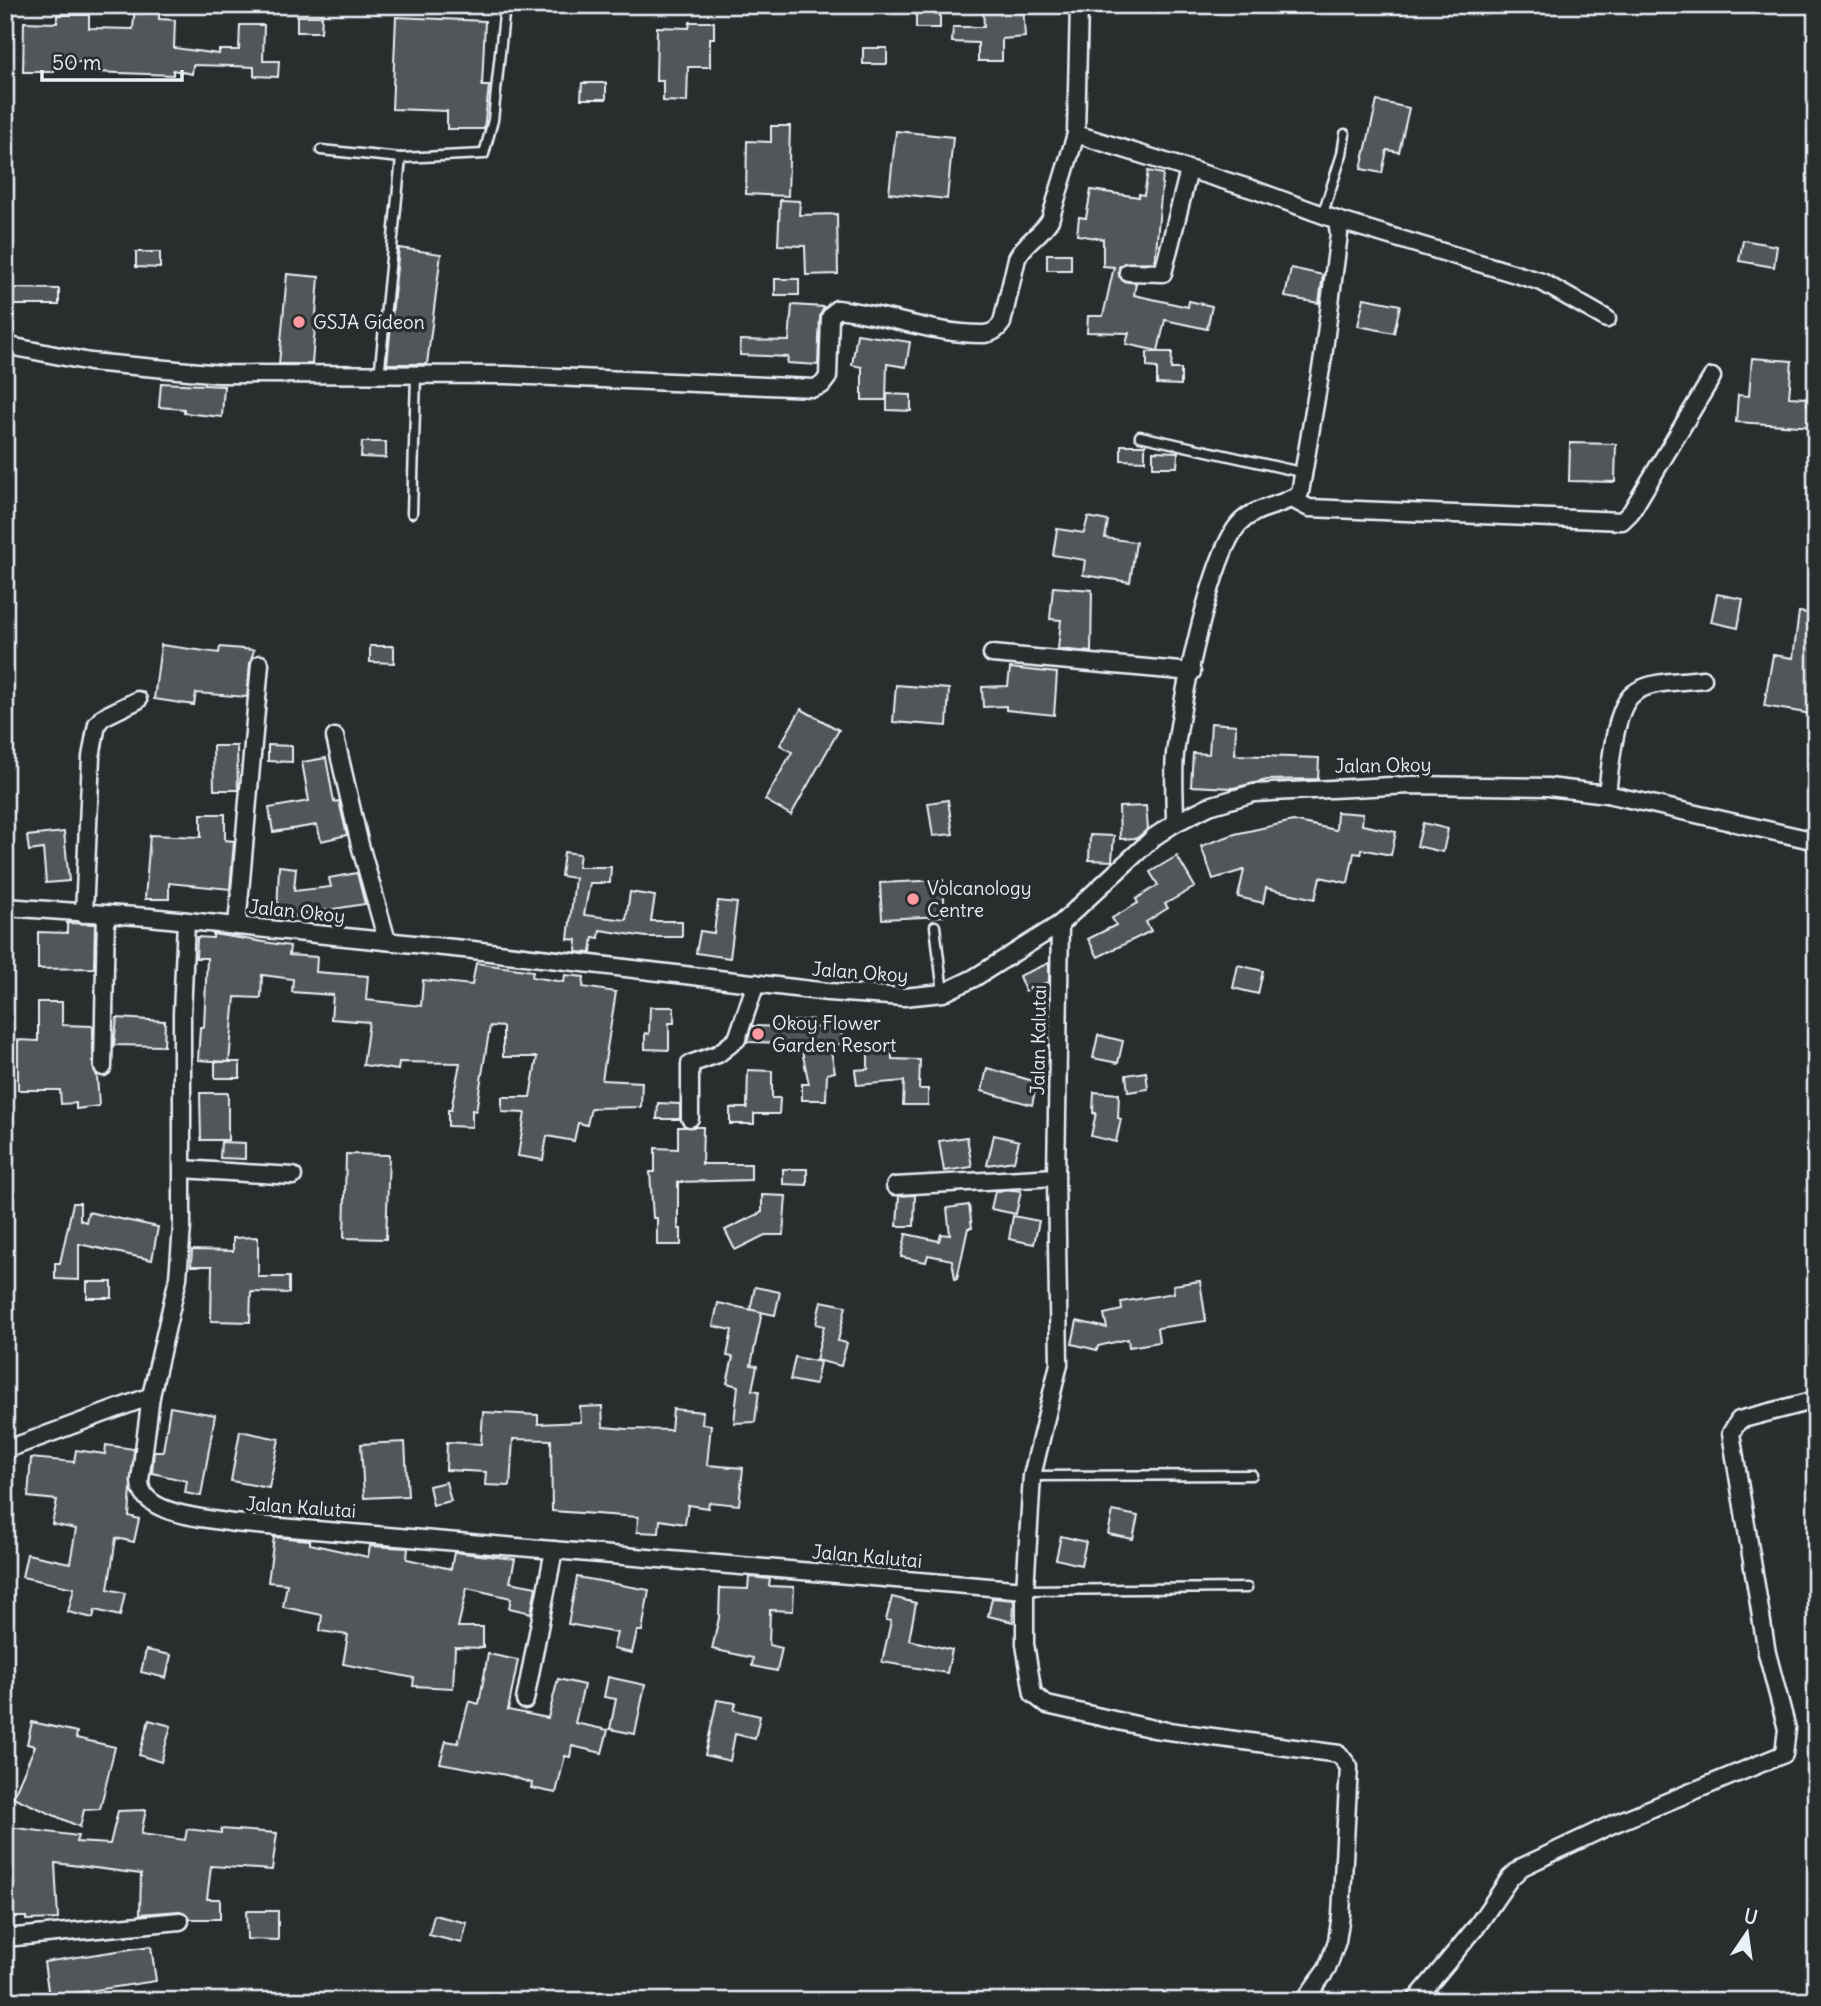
<svg xmlns="http://www.w3.org/2000/svg" width="1821" height="2006" viewBox="0 0 1821 2006" font-family="Delius,sans-serif">
<style>
.building{fill:#535759;stroke:#e8f1f8;stroke-width:2}
.lines{fill:none;stroke-linecap:round;stroke-linejoin:round}
.service-casing{stroke:#e8f1f8;stroke-width:13}
.minor-casing{stroke:#e8f1f8;stroke-width:21}
.service{stroke:#2a2d2e;stroke-width:8}
.minor{stroke:#2a2d2e;stroke-width:16}
.poi-dot{fill:#ff9aa2;stroke:#2a2d2e;stroke-width:2.5}
.labels{text-anchor:middle;stroke-width:7;stroke-linejoin:round;paint-order:stroke}
.poi-label{font-size:19px;fill:#e8f1f8;stroke:#2a2d2e;text-anchor:start}
.street-label{font-size:19px;fill:#e8f1f8;stroke:#2a2d2e}
</style>
<rect width="100%" height="100%" fill="#2a2d2e"/>
<filter id="ink" filterUnits="userSpaceOnUse"><feTurbulence type="fractalNoise" baseFrequency=".0143" numOctaves="2"/><feDisplacementMap in="SourceGraphic" scale="14" xChannelSelector="R" yChannelSelector="G"/><feConvolveMatrix kernelMatrix="1 2 1 2 8 2 1 2 1" color-interpolation-filters="sRGB"/></filter>
<g filter="url(#ink)">
<!-- building -->
<g class="building">
<polygon points="135,5 159,5 159,19 175,20 174,48 219,54 219,50 239,50 240,25 264,25 263,61 279,61 278,77 254,76 254,67 232,66 193,65 192,74 173,70 173,75 93,72 93,62 54,62 54,72 23,72 24,22 57,23 57,15 89,15 89,28 133,29"/>
<polygon points="1001,5 1023,5 1025,37 1002,39 1002,61 978,61 978,43 952,42 953,27 984,27 983,7"/>
<rect x="916" y="12" width="24" height="16"/>
<polygon points="297,16 322,16 321,32 297,32"/>
<polygon points="396,17 485,21 482,86 489,86 484,129 447,129 447,111 392,109"/>
<polygon points="690,22 714,22 714,38 710,38 710,67 688,67 687,102 663,101 663,81 656,81 657,27 689,28"/>
<rect x="863" y="48" width="24" height="16"/>
<polygon points="582,83 606,83 606,99 581,99"/>
<polygon points="1377,101 1409,108 1399,152 1387,150 1382,173 1361,169"/>
<polygon points="771,126 790,126 788,196 746,194 747,141 771,142"/>
<polygon points="896,131 953,137 947,199 889,193"/>
<polygon points="1148,171 1163,174 1155,262 1124,263 1119,267 1119,276 1123,281 1136,283 1134,295 1188,307 1189,301 1212,306 1207,329 1165,320 1158,351 1126,344 1129,333 1087,332 1088,316 1103,316 1114,267 1103,266 1103,239 1077,235 1079,217 1086,218 1091,190 1139,197 1139,194 1144,195"/>
<polygon points="780,200 800,201 799,215 837,214 838,274 806,275 805,246 778,245"/>
<polygon points="1743,240 1777,246 1774,267 1739,261"/>
<polygon points="399,248 441,254 427,364 387,364"/>
<polygon points="136,252 160,252 160,268 136,267"/>
<rect x="1047" y="254" width="24" height="16"/>
<polygon points="1291,268 1323,275 1319,303 1285,297"/>
<polygon points="287,274 319,277 312,364 279,364"/>
<rect x="775" y="279" width="24" height="16"/>
<polygon points="5,288 59,289 59,305 5,305"/>
<polygon points="1364,298 1400,305 1394,333 1358,326"/>
<polygon points="792,305 824,307 820,317 818,365 787,363 788,357 740,355 740,340 789,341"/>
<polygon points="857,334 910,342 906,367 887,364 886,400 862,400 862,367 852,365"/>
<polygon points="1147,352 1172,352 1171,369 1181,369 1181,385 1157,384 1157,368 1147,367"/>
<polygon points="1752,358 1792,361 1789,397 1808,398 1807,405 1816,406 1816,427 1736,422 1738,395 1749,396"/>
<polygon points="161,383 224,386 222,417 184,413 184,409 159,407"/>
<polygon points="887,394 911,395 911,411 887,410"/>
<polygon points="362,442 386,442 386,458 361,457"/>
<polygon points="1570,443 1616,444 1615,482 1569,481"/>
<polygon points="1121,445 1145,445 1145,461 1121,460"/>
<polygon points="1153,451 1178,452 1177,467 1153,467"/>
<polygon points="1088,517 1108,521 1105,538 1136,542 1130,582 1083,575 1085,560 1053,555 1057,529 1084,533"/>
<polygon points="1053,587 1092,590 1091,652 1058,649 1061,620 1050,619"/>
<polygon points="1717,594 1743,599 1738,628 1711,622"/>
<polygon points="1799,612 1816,614 1816,688 1812,714 1764,706 1773,655 1793,658"/>
<polygon points="161,645 219,653 220,647 254,650 250,663 247,697 196,693 194,705 154,699"/>
<polygon points="370,646 394,646 394,663 370,662"/>
<polygon points="1010,668 1057,673 1054,715 1006,710 1006,706 983,707 982,687 1008,686"/>
<polygon points="896,685 949,689 947,726 893,722"/>
<polygon points="801,709 839,730 791,815 765,800 792,752 780,745"/>
<polygon points="1211,723 1236,725 1235,755 1319,758 1318,779 1267,780 1233,788 1191,786 1193,753 1209,754"/>
<polygon points="268,745 292,746 292,762 268,761"/>
<polygon points="213,746 237,746 238,790 214,790"/>
<polygon points="326,758 334,802 339,801 347,835 321,841 317,825 273,832 269,808 309,801 302,762"/>
<polygon points="948,800 953,834 933,836 928,803"/>
<polygon points="1146,806 1148,829 1137,838 1120,839 1119,807"/>
<polygon points="1337,812 1363,814 1362,825 1396,832 1391,855 1361,849 1361,854 1354,853 1348,883 1320,877 1315,899 1266,888 1263,903 1238,897 1244,870 1213,879 1201,846 1235,834 1293,821 1336,830"/>
<polygon points="201,814 225,814 225,840 234,841 230,889 169,883 169,899 145,899 150,835 201,837"/>
<polygon points="1423,823 1448,829 1443,852 1417,846"/>
<polygon points="64,832 69,881 46,883 43,849 29,851 27,836"/>
<polygon points="1090,835 1114,836 1112,861 1089,860"/>
<polygon points="564,852 580,854 578,867 611,867 610,883 590,883 584,915 626,920 630,892 655,896 651,921 682,921 682,937 646,937 600,930 599,938 593,937 591,953 576,952 577,940 568,939 575,878 561,876"/>
<polygon points="1177,856 1195,887 1165,904 1168,908 1146,922 1151,931 1098,957 1088,939 1116,925 1112,918 1138,903 1136,899 1158,885 1150,872"/>
<polygon points="279,866 296,868 294,891 331,887 329,878 357,873 365,904 296,915 296,917 277,915"/>
<polygon points="943,880 945,916 882,919 880,883"/>
<polygon points="718,901 737,903 730,958 696,953 700,931 714,933"/>
<polygon points="67,923 95,924 94,968 38,969 38,932 67,933"/>
<polygon points="213,934 290,946 289,955 317,957 316,972 368,976 366,1000 421,1006 423,980 472,985 476,963 533,971 532,977 564,982 565,975 584,977 583,987 616,992 602,1080 642,1082 641,1107 591,1108 587,1125 578,1123 574,1141 547,1136 543,1160 518,1156 525,1113 502,1112 502,1097 530,1097 537,1057 503,1057 503,1027 490,1026 476,1111 472,1110 472,1127 448,1126 448,1110 451,1110 460,1063 399,1062 398,1070 363,1065 369,1022 331,1019 333,995 292,992 293,979 262,975 261,998 235,997 229,1062 198,1060 200,1027 204,1027 207,958 196,958 197,937 213,938"/>
<polygon points="1049,963 1049,982 1025,991 1019,976"/>
<polygon points="1238,965 1263,971 1258,994 1233,988"/>
<polygon points="38,1002 62,1002 62,1025 93,1026 93,1067 97,1076 99,1106 76,1109 76,1103 61,1104 60,1090 18,1090 18,1040 38,1041"/>
<polygon points="650,1007 674,1007 674,1023 669,1023 669,1050 645,1049 645,1033 649,1034"/>
<polygon points="117,1018 165,1021 164,1046 114,1045"/>
<polygon points="812,1019 813,1028 839,1023 844,1043 830,1046 835,1072 827,1074 826,1100 802,1100 802,1084 809,1084 802,1051 791,1053 790,1043 747,1042 752,1026 788,1027 787,1022"/>
<polygon points="1098,1035 1123,1041 1118,1063 1093,1058"/>
<polygon points="868,1048 892,1049 892,1059 920,1060 919,1089 928,1089 928,1105 903,1105 904,1081 857,1085 855,1070 868,1069"/>
<rect x="215" y="1062" width="25" height="16"/>
<polygon points="987,1068 1037,1082 1032,1105 982,1091"/>
<polygon points="748,1070 772,1071 772,1098 780,1098 779,1114 754,1114 754,1124 730,1124 730,1108 747,1108"/>
<polygon points="1146,1072 1148,1089 1128,1092 1126,1075"/>
<polygon points="1094,1092 1119,1094 1118,1118 1121,1119 1116,1142 1091,1136 1096,1113 1093,1113"/>
<polygon points="200,1093 228,1093 228,1140 201,1140"/>
<polygon points="658,1103 680,1104 680,1119 657,1119"/>
<polygon points="678,1127 703,1127 702,1164 751,1164 751,1180 678,1182 678,1229 681,1229 681,1245 657,1245 657,1218 653,1218 650,1172 655,1172 655,1148 678,1149"/>
<polygon points="994,1135 1019,1141 1014,1161 987,1165"/>
<polygon points="967,1137 972,1167 944,1171 939,1141"/>
<polygon points="221,1142 245,1143 245,1159 220,1158"/>
<polygon points="346,1154 389,1155 386,1239 344,1238"/>
<polygon points="783,1169 807,1169 807,1185 783,1184"/>
<polygon points="1014,1190 1021,1191 1016,1214 991,1209 995,1191"/>
<polygon points="762,1195 786,1196 783,1235 765,1235 735,1250 725,1230 762,1212"/>
<polygon points="915,1195 914,1226 897,1226 899,1196"/>
<polygon points="73,1203 80,1203 80,1220 86,1222 88,1212 158,1227 152,1260 79,1244 79,1280 55,1279 55,1263 60,1263"/>
<polygon points="969,1205 972,1228 968,1228 957,1279 955,1279 952,1260 928,1255 926,1262 901,1257 906,1234 939,1241 941,1234 950,1235 947,1208"/>
<polygon points="1013,1216 1039,1221 1034,1244 1009,1239"/>
<polygon points="258,1237 258,1277 289,1277 289,1293 251,1292 250,1322 211,1321 212,1266 191,1266 192,1250 233,1251 233,1238"/>
<polygon points="1200,1281 1206,1321 1157,1328 1159,1342 1129,1347 1128,1339 1098,1346 1097,1350 1072,1344 1077,1321 1107,1328 1104,1314 1122,1310 1121,1302 1174,1293 1173,1285"/>
<rect x="87" y="1282" width="25" height="16"/>
<polygon points="755,1287 780,1292 775,1315 750,1310"/>
<polygon points="821,1301 846,1306 838,1341 847,1343 841,1366 816,1360 824,1326 816,1324"/>
<polygon points="718,1303 762,1312 751,1365 757,1366 752,1390 759,1391 755,1422 734,1423 738,1386 727,1383 733,1357 727,1356 732,1330 713,1326"/>
<polygon points="795,1357 820,1362 815,1385 790,1380"/>
<polygon points="602,1406 603,1427 627,1429 671,1430 673,1409 703,1412 702,1424 711,1425 707,1465 743,1468 739,1505 709,1502 708,1508 688,1505 685,1524 660,1520 659,1533 637,1532 638,1517 552,1511 551,1440 513,1439 510,1486 485,1485 486,1472 446,1470 447,1442 481,1444 483,1412 538,1415 538,1424 581,1422 580,1407"/>
<polygon points="170,1407 215,1415 201,1496 185,1493 187,1481 152,1473 154,1451 163,1451"/>
<polygon points="240,1431 279,1439 269,1488 231,1481"/>
<polygon points="405,1442 408,1496 364,1498 361,1444"/>
<polygon points="106,1445 134,1449 129,1516 139,1519 134,1542 116,1538 108,1589 125,1593 120,1616 95,1610 93,1618 68,1612 74,1588 22,1577 27,1554 70,1563 76,1529 52,1524 57,1500 28,1497 31,1458 74,1462 76,1450 105,1454"/>
<polygon points="446,1482 451,1501 433,1505 429,1486"/>
<polygon points="1113,1511 1138,1516 1133,1539 1108,1534"/>
<polygon points="1061,1536 1086,1542 1081,1565 1056,1559"/>
<polygon points="274,1537 310,1540 310,1544 368,1557 370,1546 408,1548 407,1559 451,1569 454,1552 515,1559 510,1582 536,1587 531,1613 509,1608 511,1598 467,1588 458,1627 483,1627 483,1648 455,1647 453,1688 413,1686 414,1678 343,1664 348,1635 320,1631 322,1615 283,1607 287,1584 268,1582"/>
<polygon points="577,1577 649,1590 642,1631 637,1631 632,1653 613,1649 617,1633 568,1624"/>
<polygon points="749,1577 770,1579 769,1586 794,1587 793,1611 770,1610 769,1645 782,1648 777,1671 752,1666 753,1658 712,1649 719,1618 720,1588 748,1589"/>
<polygon points="892,1597 916,1603 909,1640 952,1650 947,1673 882,1662 891,1621 886,1620"/>
<polygon points="992,1598 1014,1600 1013,1622 988,1616"/>
<polygon points="146,1650 171,1655 166,1678 141,1672"/>
<polygon points="488,1654 518,1660 508,1710 548,1718 558,1679 584,1685 575,1723 608,1730 602,1753 572,1746 570,1757 565,1756 556,1793 531,1788 532,1783 506,1775 440,1763 446,1741 458,1743 469,1701 479,1704"/>
<polygon points="608,1677 645,1685 635,1734 610,1729 616,1699 604,1697"/>
<polygon points="717,1700 736,1703 734,1710 760,1716 755,1739 735,1734 730,1761 705,1755"/>
<polygon points="149,1720 171,1726 161,1762 139,1755"/>
<polygon points="32,1722 77,1732 76,1738 115,1747 100,1809 84,1810 80,1827 13,1797 35,1746 27,1744"/>
<polygon points="146,1810 141,1834 185,1840 187,1829 221,1833 221,1829 277,1833 272,1870 211,1866 207,1899 220,1899 220,1919 190,1919 180,1911 140,1914 141,1874 55,1863 58,1919 26,1920 26,1917 5,1917 5,1864 10,1827 78,1836 76,1842 110,1844 118,1811"/>
<polygon points="246,1911 278,1911 278,1940 247,1939"/>
<polygon points="434,1915 467,1923 462,1943 429,1935"/>
<polygon points="151,1946 156,1981 49,1997 44,1962"/>
</g>
<g class="lines">
<defs>
<g id="service">
<polyline points="321,150 401,158 484,154 493,120 505,5"/>
<polyline points="1323,213 1342,154 1345,134"/>
<polyline points="379,377 401,158"/>
<polyline points="1140,436 1305,473"/>
<polyline points="412,513 416,376"/>
<polyline points="935,926 943,993"/>
<polyline points="1032,1476 1252,1475"/>
<polyline points="1025,1590 1247,1588"/>
</g>
<g id="minor">
<path d="M1079,5L1076,134L1255,190L1337,220L1339,234L1323,357L1300,493C1281,508 1256,505 1239,524C1210,557 1181,705 1175,754C1173,776 1175,801 1175,823"/>
<polyline points="1337,220 1542,282 1607,319"/>
<polyline points="1128,272 1163,273 1189,170"/>
<path d="M5,345L90,362L221,374L507,375L814,388L822,385L828,377L830,317L837,309C885,314 935,335 984,334C993,333 997,330 1002,323L1017,258C1025,242 1041,235 1050,220L1076,134"/>
<polyline points="1292,499 1309,508 1622,521 1631,512 1712,377"/>
<polyline points="992,654 1192,672"/>
<polyline points="335,737 360,845 387,941"/>
<path d="M1607,794C1610,770 1614,709 1633,694C1649,680 1683,682 1703,679"/>
<polyline points="5,907 149,917 473,950 828,992 904,997 943,993 974,978 1060,924 1154,837 1175,823 1209,806 1254,793 1411,785 1548,787 1607,794 1816,841"/>
<polyline points="84,914 91,757 97,724 103,717 138,700"/>
<path d="M186,921L182,1014V1227L178,1278L151,1396L140,1481C140,1515 206,1518 233,1523L1025,1590"/>
<polyline points="1060,924 1056,1177 1059,1364 1032,1476 1025,1590 1025,1644 1033,1694 1047,1705 1154,1729 1339,1754 1349,1767 1341,1915 1337,1941 1327,1969 1304,2001"/>
<polyline points="237,926 260,664"/>
<polyline points="103,1067 106,915"/>
<polyline points="690,1118 690,1064 718,1054 737,1039 756,983"/>
<polyline points="183,1169 293,1176"/>
<polyline points="895,1186 1056,1177"/>
<polyline points="5,1450 151,1396"/>
<polyline points="525,1700 554,1550"/>
<polyline points="5,1938 180,1921"/>
<polyline points="5,1997 9,2001"/>
<polyline points="1415,2001 1477,1926 1510,1878 1522,1867 1613,1824 1784,1754 1787,1729 1767,1653 1731,1433 1739,1420 1816,1400"/>
</g>
</defs>
<!-- service casing -->
<use href="#service" class="service-casing"/>
<!-- minor casing -->
<use href="#minor" class="minor-casing"/>
<!-- service -->
<use href="#service" class="service"/>
<!-- minor -->
<use href="#minor" class="minor"/>
</g>
</g>
<!-- markers -->
<g class="poi-dot">
<circle cx="299" cy="322" r="7"/>
<circle cx="913" cy="899" r="7"/>
<circle cx="758" cy="1034" r="7"/>
</g>
<g class="labels">
<!-- poi labels -->
<g class="poi-label">
<text x="313" y="329">GSJA Gideon</text>
<text x="927" y="895">Volcanology<tspan x="927" dy="22">Centre</tspan></text>
<text x="772" y="1030">Okoy Flower<tspan x="772" dy="22">Garden Resort</tspan></text>
</g>
<!-- street labels -->
<g class="street-label">
<text transform="translate(1383 765) rotate(-1)" y="7">Jalan Okoy</text>
<text transform="translate(297 911) rotate(6)" y="7">Jalan Okoy</text>
<text transform="translate(860 972) rotate(4)" y="7">Jalan Okoy</text>
<text transform="translate(1038 1040) rotate(-89)" y="7">Jalan Kalutai</text>
<text transform="translate(301 1507) rotate(4)" y="7">Jalan Kalutai</text>
<text transform="translate(867 1556) rotate(5)" y="7">Jalan Kalutai</text>
</g>
</g>
<!-- margin -->
<rect width="1821" height="2006" fill="none" stroke="#2a2d2e" stroke-width="28"/>
<rect x="14" y="14" width="1793" height="1978" fill="none" stroke="#e8f1f8" stroke-width="2.5" filter="url(#ink)"/>
<!-- north arrow -->
<g transform="translate(1747 1933) rotate(13)" stroke="#2a2d2e" stroke-width="5" paint-order="stroke">
<path d="M0-5L12 26L0 18L-12 26Z" fill="#e8f1f8"/>
<text y="-10" font-size="19" font-weight="bold" text-anchor="middle" fill="#e8f1f8">U</text>
</g>
<!-- scale -->
<path d="M42 70v10h140v-10" fill="none" stroke="#e8f1f8" stroke-width="3.5"/>
<text x="52" y="70" font-size="21" fill="#e8f1f8" stroke="#2a2d2e" stroke-width="5" paint-order="stroke">50 m</text>
</svg>
